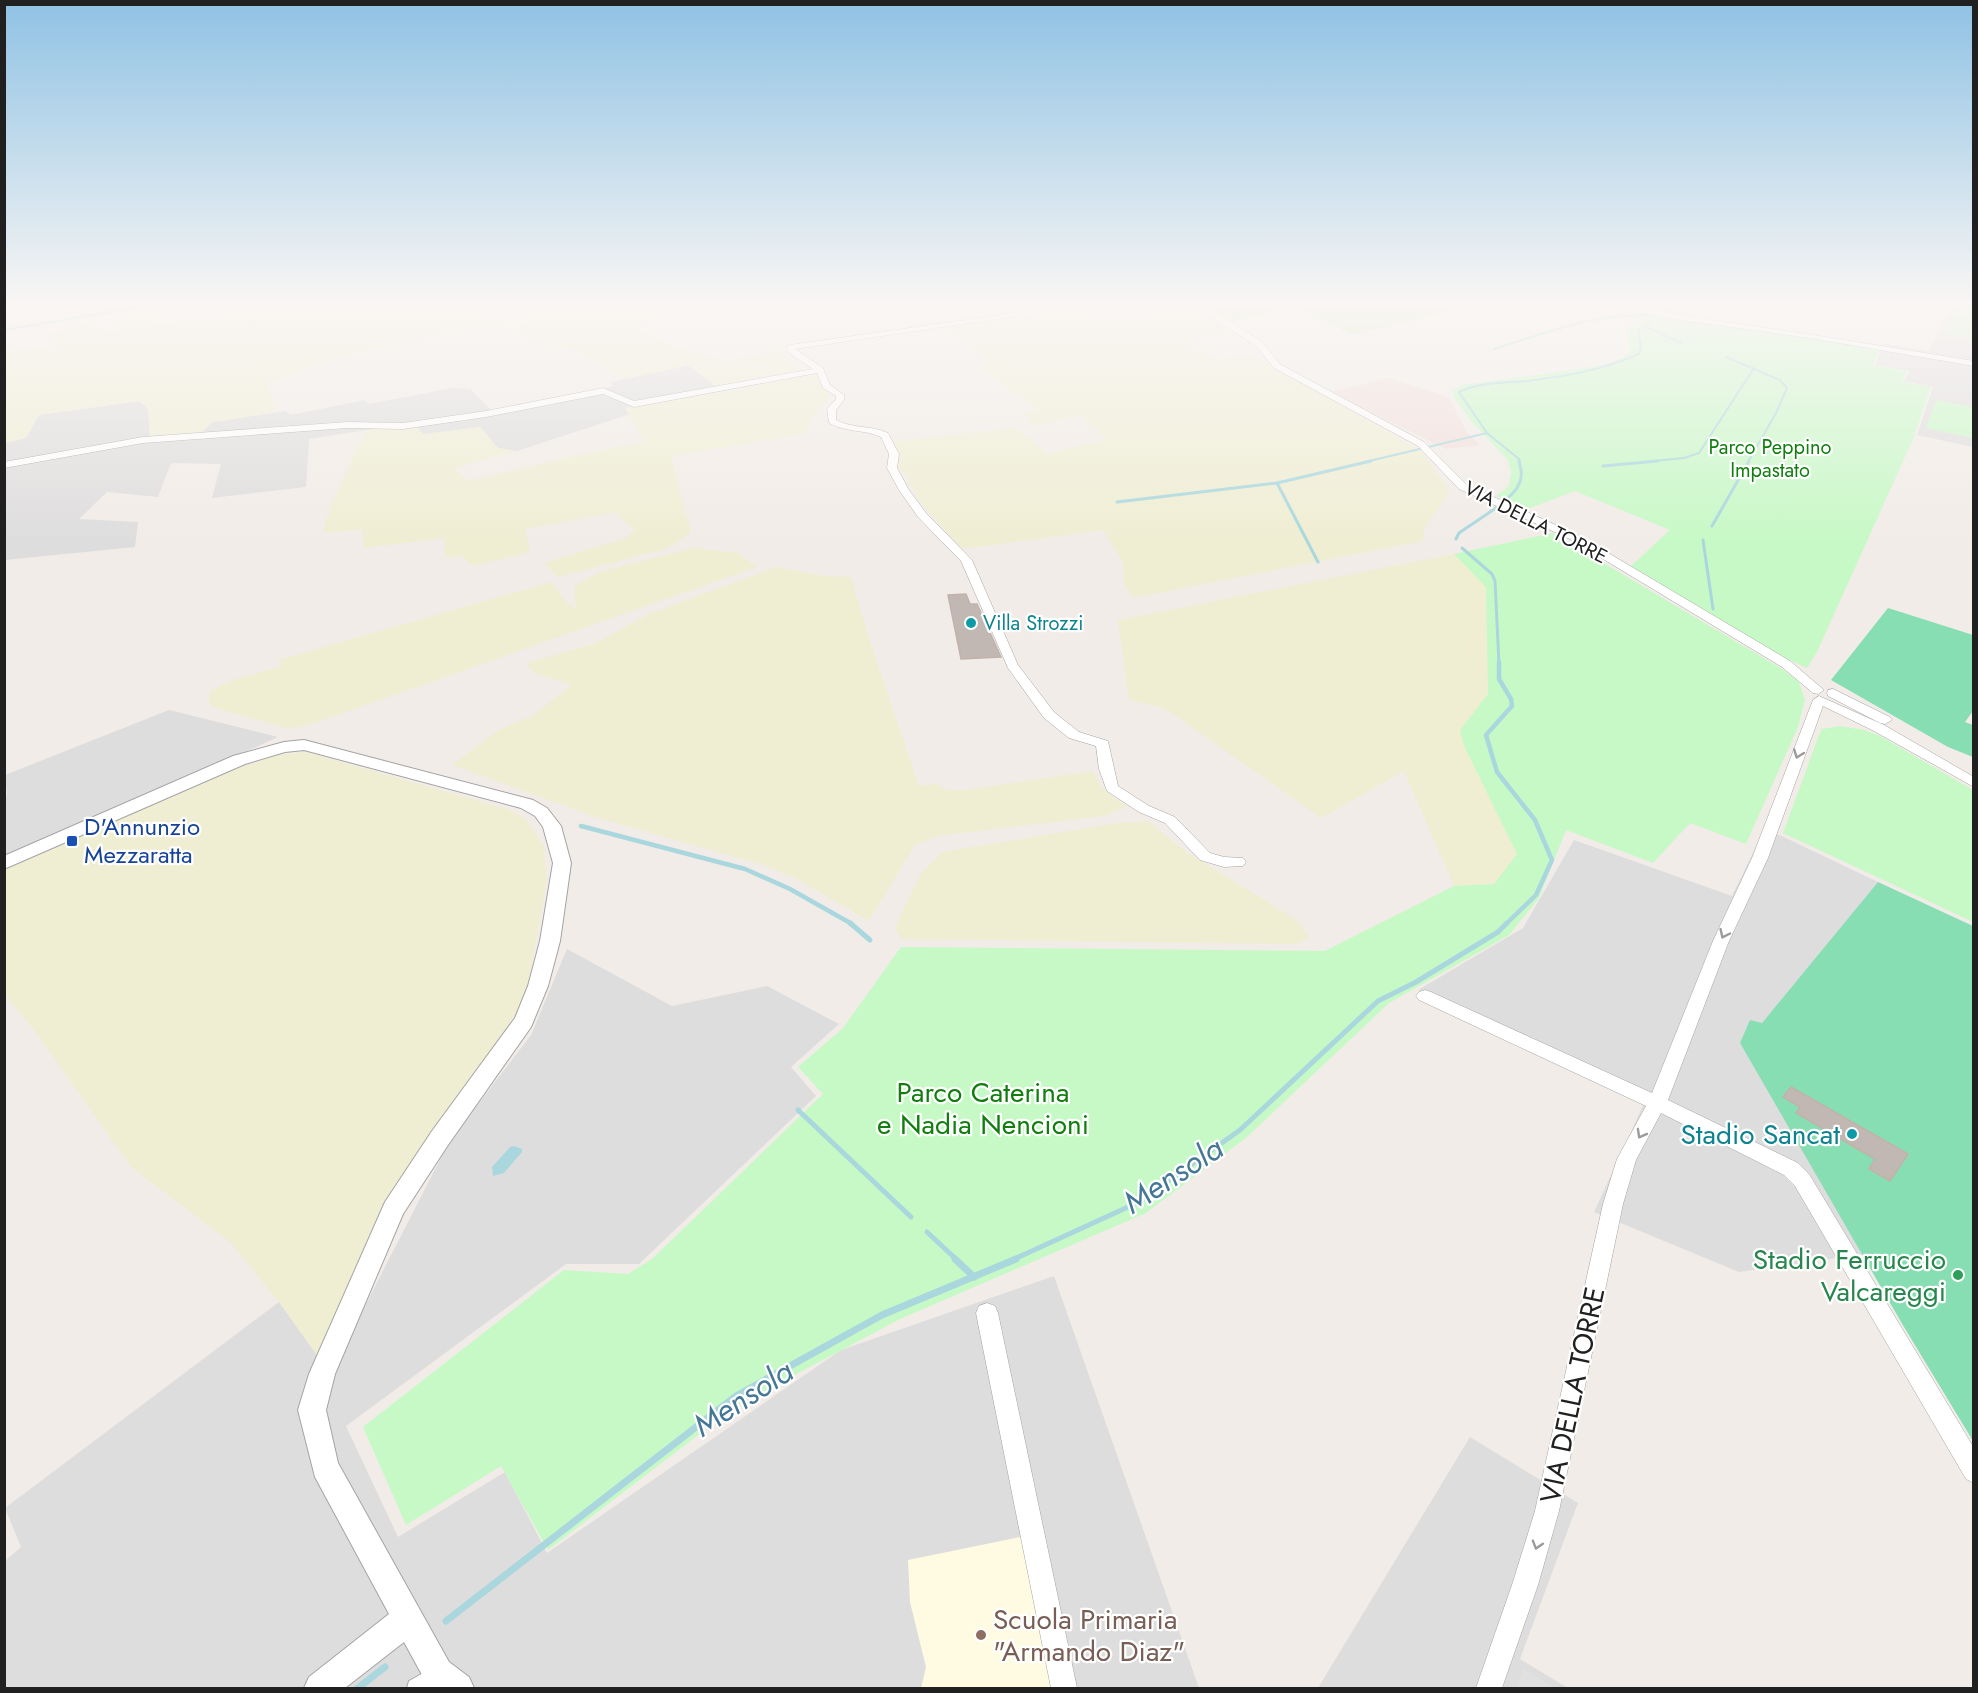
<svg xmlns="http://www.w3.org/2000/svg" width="1978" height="1693" viewBox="0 0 1978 1693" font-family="Jost,sans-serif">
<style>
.residential{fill:#dedddd}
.education{fill:#fefbe2}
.military{fill:#f2dfdb}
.farmland{fill:#efeed3}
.grass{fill:#d2e9af}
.park{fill:#c7f9c6}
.pitch{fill:#87deb3}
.parking{fill:#e0e0e0}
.water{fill:#a9d7dd}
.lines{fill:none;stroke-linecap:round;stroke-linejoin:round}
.stream-far4{stroke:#a9d7dd;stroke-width:2}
.stream-far3{stroke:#a9d7dd;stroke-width:3}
.stream-far2{stroke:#a9d7dd;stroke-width:4.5}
.stream-far1{stroke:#a9d7dd;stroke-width:5}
.stream{stroke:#a9d7dd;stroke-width:7}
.building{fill:#c1b8b3;stroke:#c2b2aa;stroke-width:1.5}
.pedestrian-casing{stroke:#a4a4a4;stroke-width:2}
.minor-casing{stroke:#a4a4a4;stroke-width:1}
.tertiary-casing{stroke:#a4a4a4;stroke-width:2}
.pedestrian{fill:#fff;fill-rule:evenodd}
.minor{fill:#fff;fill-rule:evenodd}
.tertiary{fill:#fff;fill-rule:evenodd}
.oneway{stroke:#9b9b9b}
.culture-dot{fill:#0f9aa8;stroke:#fff;stroke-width:2}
.transit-dot{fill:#1a4fb4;stroke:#fff;stroke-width:2}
.leisure-dot{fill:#2e9e5b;stroke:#fff;stroke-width:2}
.education-dot{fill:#8d6e63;stroke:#fff;stroke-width:2}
.labels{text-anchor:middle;stroke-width:4.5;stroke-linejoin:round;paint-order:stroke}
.far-park-label{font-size:20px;fill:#107f0e;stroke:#fff}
.far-street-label{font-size:20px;fill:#202020;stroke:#fff}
.far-culture-label{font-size:20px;fill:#0d838f;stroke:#fff;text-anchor:start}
.transit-label{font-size:24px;fill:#164399;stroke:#fff;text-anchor:start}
.near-park-label{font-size:28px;fill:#107f0e;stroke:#fff}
.near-culture-label{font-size:28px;fill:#0d838f;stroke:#fff;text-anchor:end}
.near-leisure-label{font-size:28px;fill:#27864d;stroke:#fff;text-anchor:end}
.near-street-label{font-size:28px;fill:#202020;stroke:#fff}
.near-education-label{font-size:28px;fill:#785e54;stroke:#fff;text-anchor:start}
.near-water-label{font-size:32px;font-style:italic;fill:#457797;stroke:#fff}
</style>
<rect width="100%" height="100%" fill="#f1ece7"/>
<!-- residential -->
<g class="residential">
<polygon points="1953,305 1973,306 1973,447 1917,435 1933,387 1904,381 1910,371 1876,365 1882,343 1929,351"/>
<polygon points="688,365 722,391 625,408 630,414 517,451 498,448 480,427 423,435 415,426 367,430 309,439 306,487 212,498 221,464 171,463 158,497 107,492 79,519 138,522 135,547 5,560 4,443 26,438 39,415 140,401 148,409 150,436 200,434 212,422 286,411 290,415 365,400 368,404 453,388 470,389 492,411 602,389 613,386 612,382"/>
<polygon points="169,710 278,737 5,861 4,797 7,795 5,775"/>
<polygon points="1765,828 1878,882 1762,1023 1740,1043 1864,1254 1739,1272 1594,1212 1645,1101 1418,990 1523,928 1574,840 1732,896"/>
<polygon points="567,949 672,1006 767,986 839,1024 791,1067 816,1096 639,1264 566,1264 346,1426 398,1537 505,1472 547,1553 841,1350 1054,1276 1199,1688 5,1688 4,1562 21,1547 5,1508 279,1302 321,1360 367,1302 449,1142 531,1035"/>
<polygon points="1470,1437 1578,1503 1520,1659 1568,1688 1318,1688"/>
</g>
<!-- education -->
<polygon class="education" points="1025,1536 1056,1688 921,1688 926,1667 910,1602 908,1560"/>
<!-- military -->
<polygon class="military" points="1388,378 1449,397 1467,433 1480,445 1446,449 1330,392"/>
<!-- farmland -->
<g class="farmland">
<polygon points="232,305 421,305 460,308 508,324 485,329 464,328 430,335 306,368 300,374 267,382 276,412 212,422 200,434 150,436 148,409 139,401 39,415 26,438 5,443 5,352 56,345 49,335 54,332 86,325 106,331 223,314 222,312 118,325 109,320 133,312 165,307"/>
<polygon points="491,305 627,305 643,310 675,305 685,311 631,325 671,345 725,361 781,350 800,370 717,387 688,365 625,379 580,354 519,335 513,331 530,320 518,314 494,309"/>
<polygon points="1085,306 1109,321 1194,308 1232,333 1188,339 1217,360 1253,355 1421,451 1448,488 1447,497 1425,527 1423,541 1133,598 1124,583 1123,562 1103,530 962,549 924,507 908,483 908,477 899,470 889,442 1016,428 1047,453 1108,440 1080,416 1032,425 1024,414 1038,410 978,367 988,361 942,326"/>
<polygon points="816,373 819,382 831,396 829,402 818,408 806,432 799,435 671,456 691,531 682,540 665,549 558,577 544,563 626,538 635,530 614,512 525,529 530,552 473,566 462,556 445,558 444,538 363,548 363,529 323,533 326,519 357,447 367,430 415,426 423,434 480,427 498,448 517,451 455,468 467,481 582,454 645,442 625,408 737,390"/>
<polygon points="694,548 737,553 757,567 312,724 289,729 215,708 208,701 211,690 236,679 282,666 278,660 551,582 568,604 578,610 574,597 575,585 602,571"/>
<polygon points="1454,554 1486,586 1488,694 1460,730 1464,746 1517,854 1494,884 1454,886 1404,771 1321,818 1164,708 1129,700 1118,620"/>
<polygon points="776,567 825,576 851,577 867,632 919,786 935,784 949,790 965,790 1093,771 1100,785 1115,799 1127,806 1104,816 938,836 915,845 869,921 795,878 763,865 598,818 452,765 497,731 533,715 572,685 534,673 526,663 594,644 649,614"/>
<polygon points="306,752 507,809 526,819 544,846 547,880 530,975 519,1018 389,1204 321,1361 279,1302 230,1242 131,1167 34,1030 5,995 4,870 236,769 280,754"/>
<polygon points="1148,821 1185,851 1300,922 1309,937 1297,944 901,939 895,927 921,873 942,852 1117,823"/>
</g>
<!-- grass -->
<polygon class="grass" points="1209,305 1465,305 1471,306 1354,335 1292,307 1232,322 1211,310"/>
<!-- park -->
<g class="park">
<polygon points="1956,305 1973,305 1973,338 1944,333"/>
<polygon points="1643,315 1850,343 1879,351 1873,365 1907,371 1902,382 1931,387 1913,439 1817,652 1807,668 1764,648 1631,566 1670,530 1575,491 1527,509 1496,496 1509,486 1511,472 1508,460 1471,421 1454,397 1453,391 1463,385 1605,365 1622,358 1630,352 1628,329"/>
<polygon points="1936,400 1973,407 1973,438 1926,428"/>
<polygon points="1553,533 1782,669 1799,682 1805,700 1798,727 1746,844 1690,823 1653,863 1566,830 1539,898 1509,935 1389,1003 1247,1137 1146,1213 900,1319 736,1406 548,1550 501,1466 406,1525 363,1427 564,1270 628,1274 652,1259 823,1094 798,1067 843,1028 901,947 1325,951 1454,886 1494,884 1517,854 1464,746 1460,730 1488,694 1486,587 1454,554"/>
<polygon points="1840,726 1864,730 1880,736 1973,790 1973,922 1783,833 1819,735 1822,729"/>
</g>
<!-- pitch -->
<g class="pitch">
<polygon points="1888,608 1973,635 1973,711 1965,722 1973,725 1973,757 1948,747 1831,680"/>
<polygon points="1878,882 1973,926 1973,1441 1904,1327 1740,1043 1750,1020 1762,1023"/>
</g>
<!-- parking -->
<polygon class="parking" points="1523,1668 1555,1688 1517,1688"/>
<!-- water -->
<polygon class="water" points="514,1146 522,1149 522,1152 504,1173 493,1176 492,1167 510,1147"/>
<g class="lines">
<!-- stream-far4 -->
<g class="stream-far4">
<polyline points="1644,326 1681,343"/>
<polyline points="4,330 152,305"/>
<path d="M1494,349C1546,333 1601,311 1656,316"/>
<polyline points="1726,357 1780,380 1787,388 1776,413 1748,462"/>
<polyline points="1365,462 1487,433"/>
<path d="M1520,462L1519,459L1487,433L1459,392C1480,382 1505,383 1527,381C1566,376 1603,370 1639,354L1641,347L1638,331L1655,318L1657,313L1680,305"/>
<polyline points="1643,462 1684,458 1699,453 1754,368"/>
</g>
<!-- stream-far3 -->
<g class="stream-far3">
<polyline points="1603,466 1658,461"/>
<polyline points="1277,483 1318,562"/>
<polyline points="1117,502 1277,483 1371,461"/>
<polyline points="1712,526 1749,461"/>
<path d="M1456,539L1459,533C1474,522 1513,500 1519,484C1523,476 1521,469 1519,461"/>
<polyline points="1703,540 1713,609"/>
<polyline points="1462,548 1492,574 1495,581 1499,664"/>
</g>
<!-- stream-far2 -->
<g class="stream-far2">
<polyline points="1499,662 1499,679 1511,699 1512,706 1486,735 1497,772 1535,820 1552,860 1536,895 1506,924"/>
<polyline points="581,826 745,869 790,889 852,924"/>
</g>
<!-- stream-far1 -->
<g class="stream-far1">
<polyline points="850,923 870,940"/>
<polyline points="798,1110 911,1217"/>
<polyline points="927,1232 957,1260"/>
<polyline points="1012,1260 1139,1202 1240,1130 1378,1001 1416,982 1498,932 1507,923"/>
</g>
<!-- stream -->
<g class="stream">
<polyline points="955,1259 974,1277"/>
<polyline points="446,1621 736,1396 882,1315 1016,1259"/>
<polyline points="358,1688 385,1667"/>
</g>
</g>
<!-- building -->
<g class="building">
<polygon points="966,594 970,604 977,604 1001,657 961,659 948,595"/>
<polygon points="1791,1087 1908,1154 1890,1181 1869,1169 1875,1159 1796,1113 1800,1107 1783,1097"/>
</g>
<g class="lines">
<defs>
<path id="pedestrian" d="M436,1666L443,1668L445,1675C438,1691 422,1688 407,1688L409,1681Z"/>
<g id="minor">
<path d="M1072,305H1090L795,349L823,368L830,385L844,395V400L836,410V420C853,429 871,425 888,433L899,454L897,468L909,490L926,513L972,560L1018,665L1054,712L1079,732L1108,741L1118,786L1149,806L1175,817L1210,853L1224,857L1243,858L1246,862L1243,866L1224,867L1200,860L1165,823L1139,812L1107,791L1099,769L1096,746L1069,738L1044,718L1008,668L961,561L918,517L899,490L887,468L889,454L881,437C863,429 848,433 829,423L827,409L836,399V396L823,388L817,373L634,407L603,394L486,417L403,429L347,428L143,443L4,468V462L143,437L347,422L403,423L486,411L603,388L634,401L813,369L789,353L786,347L790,345Z"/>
<polygon points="1201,305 1209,305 1212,309 1262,342 1280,364 1424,442 1467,485 1578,535 1790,661 1824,690 1818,694 1813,693 1782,667 1570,539 1459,489 1418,446 1274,368 1256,346 1206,313"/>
<path d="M1606,305C1637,303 1671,314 1701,319C1792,331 1883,346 1974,361V366L1810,338L1673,319Z"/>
<polygon points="1833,689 1890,717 1892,720 1885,724 1880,723 1828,696 1827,693 1828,690"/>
<polygon points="1819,696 1884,725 1974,777 1974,787 1874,731 1823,706 1768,858 1729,941 1668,1100 1798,1163 1809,1174 1974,1448 1974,1483 1966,1479 1795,1186 1784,1175 1661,1113 1636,1160 1623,1204 1559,1511 1538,1585 1502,1688 1476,1688 1512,1585 1535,1511 1603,1204 1617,1159 1646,1106 1419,1000 1416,996 1419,992 1425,990 1431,992 1652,1093 1713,941 1752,858 1813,700"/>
<polygon points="987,1303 995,1306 998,1313 1077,1688 1051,1688 976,1313 979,1306"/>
</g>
<polygon id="tertiary" points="304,740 533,800 547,808 561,826 571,863 560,941 548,986 531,1027 448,1145 403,1214 335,1374 326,1410 338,1463 449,1662 469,1677 474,1688 432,1688 427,1684 404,1642 345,1688 304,1688 309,1677 389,1614 315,1477 298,1410 309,1374 385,1202 432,1131 515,1018 528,986 540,941 553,863 543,827 535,816 521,808 304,750 285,752 245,764 4,869 4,856 233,756 284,742"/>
</defs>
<!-- pedestrian casing -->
<use href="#pedestrian" class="pedestrian-casing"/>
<!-- minor casing -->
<use href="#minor" class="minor-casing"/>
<!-- tertiary casing -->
<use href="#tertiary" class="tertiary-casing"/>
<!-- pedestrian -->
<use href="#pedestrian" class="pedestrian"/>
<!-- minor -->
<use href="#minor" class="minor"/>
<!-- tertiary -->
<use href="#tertiary" class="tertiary"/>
</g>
<!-- one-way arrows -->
<defs><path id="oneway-chevron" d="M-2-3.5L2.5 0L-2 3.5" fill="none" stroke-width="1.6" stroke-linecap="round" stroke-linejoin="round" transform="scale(1.5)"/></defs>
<g class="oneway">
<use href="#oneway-chevron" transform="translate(1798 754) rotate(110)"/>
<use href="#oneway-chevron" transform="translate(1724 934) rotate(115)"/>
<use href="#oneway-chevron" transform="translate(1641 1134) rotate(119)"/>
<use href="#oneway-chevron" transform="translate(1537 1545) rotate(107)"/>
</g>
<!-- sky -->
<linearGradient id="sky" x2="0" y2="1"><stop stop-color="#8fc2e4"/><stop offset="0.56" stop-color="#f9f6f4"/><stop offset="1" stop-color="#f9f6f4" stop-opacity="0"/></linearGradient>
<rect width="1978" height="542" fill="url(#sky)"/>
<!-- markers -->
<g class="culture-dot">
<circle cx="971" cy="623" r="6"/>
<circle cx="1852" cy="1134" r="6"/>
</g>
<rect class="transit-dot" x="66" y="835" width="12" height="12" rx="3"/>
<circle class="leisure-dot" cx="1958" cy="1275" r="6"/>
<circle class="education-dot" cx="981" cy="1635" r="6"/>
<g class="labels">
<!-- far-park labels -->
<g class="far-park-label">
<text x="1770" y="454">Parco Peppino<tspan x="1770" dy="23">Impastato</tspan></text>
</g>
<!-- far-street labels -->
<g class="far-street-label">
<text transform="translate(1536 522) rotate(27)" y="7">VIA DELLA TORRE</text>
</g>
<!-- far-culture labels -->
<g class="far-culture-label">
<text x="983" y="630">Villa Strozzi</text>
</g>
<!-- transit labels -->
<g class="transit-label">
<text x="84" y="835">D'Annunzio<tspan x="84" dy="28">Mezzaratta</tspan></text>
</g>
<!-- near-park labels -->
<g class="near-park-label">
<text x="983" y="1102">Parco Caterina<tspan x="983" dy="32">e Nadia Nencioni</tspan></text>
</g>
<!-- near-culture labels -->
<g class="near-culture-label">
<text x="1840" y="1144">Stadio Sancat</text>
</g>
<!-- near-leisure labels -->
<g class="near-leisure-label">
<text x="1946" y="1269">Stadio Ferruccio<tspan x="1946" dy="32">Valcareggi</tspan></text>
</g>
<!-- near-street labels -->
<g class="near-street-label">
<text transform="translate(1572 1395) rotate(-78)" y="10">VIA DELLA TORRE</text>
</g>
<!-- near-education labels -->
<g class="near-education-label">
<text x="993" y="1629">Scuola Primaria<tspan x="993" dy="32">"Armando Diaz"</tspan></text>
</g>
<!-- near-water labels -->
<g class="near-water-label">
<text transform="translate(1173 1175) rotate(-33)" y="11">Mensola</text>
<text transform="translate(743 1398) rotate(-33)" y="11">Mensola</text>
</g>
</g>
<!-- border -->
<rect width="1978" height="1693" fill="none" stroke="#202020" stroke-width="12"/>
</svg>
